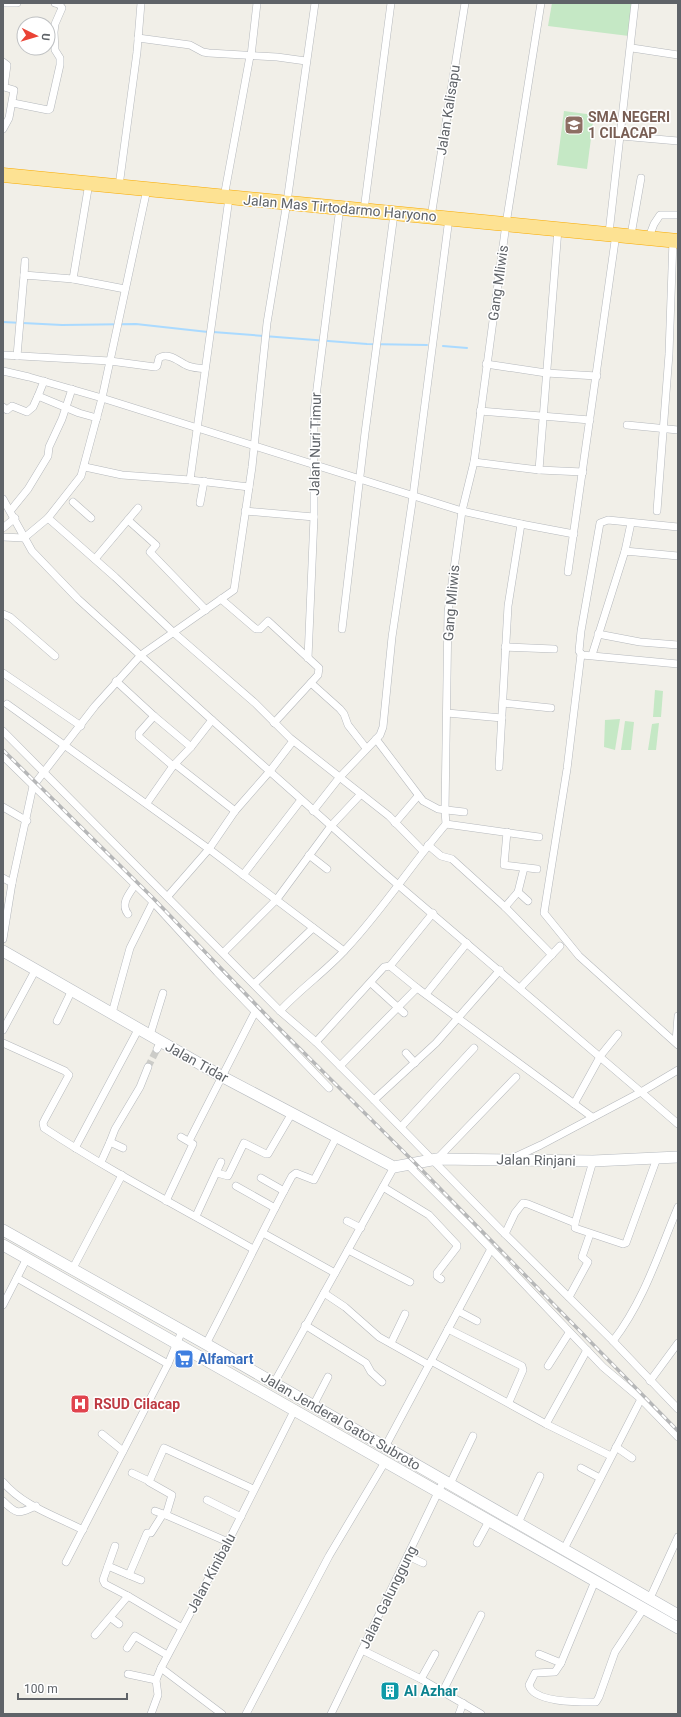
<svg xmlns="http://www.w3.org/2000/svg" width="681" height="1717" viewBox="0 0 681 1717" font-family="Roboto,sans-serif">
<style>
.green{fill:#c5e8c5}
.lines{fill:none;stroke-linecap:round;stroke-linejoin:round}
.stream{stroke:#aadaff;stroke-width:2}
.street-tunnel{stroke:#ccccc8;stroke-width:7;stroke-dasharray:7 3.5;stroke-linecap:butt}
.street-casing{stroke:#b5b8bc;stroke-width:8}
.secondary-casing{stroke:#b6babf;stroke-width:12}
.highway-casing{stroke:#f9ab00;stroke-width:15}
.street{stroke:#fff;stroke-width:7}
.secondary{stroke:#fff;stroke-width:11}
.highway{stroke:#fde293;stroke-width:14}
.rail-casing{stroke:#b6b7b8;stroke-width:3.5}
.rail{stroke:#fff;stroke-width:2;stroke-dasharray:6;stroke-linecap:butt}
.labels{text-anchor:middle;stroke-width:3;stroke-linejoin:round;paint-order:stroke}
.street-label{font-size:14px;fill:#5f6368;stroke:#fff}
.education-label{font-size:14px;font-weight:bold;fill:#785e54;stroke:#fff;text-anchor:start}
.shop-label{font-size:14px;font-weight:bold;fill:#366cbe;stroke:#fff;text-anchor:start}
.health-label{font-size:14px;font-weight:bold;fill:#be3a42;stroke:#fff;text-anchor:start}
.culture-label{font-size:14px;font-weight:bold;fill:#0d838f;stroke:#fff;text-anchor:start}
</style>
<rect width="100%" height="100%" fill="#f1efe8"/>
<!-- green -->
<g class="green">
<polygon points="552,3 632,3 629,36 548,26"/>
<polygon points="564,111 594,115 587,169 557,165"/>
<polygon points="655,690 663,691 661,717 653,717"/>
<polygon points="620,719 615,750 604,747 605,720"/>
<polygon points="625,721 634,722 631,750 621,750"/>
<polygon points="659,723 656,750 648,750 652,724"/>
</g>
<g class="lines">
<!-- stream -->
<g class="stream">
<polyline points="3,322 62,325 136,324 208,332"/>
<polyline points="213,332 367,344 427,345"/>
<polyline points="443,346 467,348"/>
</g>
<!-- street-tunnel -->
<polyline class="street-tunnel" points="148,1067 157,1049"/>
<defs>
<g id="street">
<polyline points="4,3 17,3"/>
<polyline points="138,38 190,45 203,52 209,53 277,57 306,61"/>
<polyline points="632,48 678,55"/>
<polyline points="251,56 257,3"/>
<polyline points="3,62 7,65 4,87 14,90 9,118 3,129"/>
<polyline points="13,103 48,110 50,109 60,65 60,58 55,50 54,32 55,24 62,8 59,4 55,3"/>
<polyline points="621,136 678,141"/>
<polyline points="119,186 137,52 141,3"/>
<polyline points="147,189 102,398 462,511 521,524 574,534"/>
<polyline points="224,197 250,56"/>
<polyline points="229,198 190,480 249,487"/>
<polyline points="364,210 391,3"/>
<polyline points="431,217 465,3"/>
<polyline points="609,233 635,3"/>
<polyline points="631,235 641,178"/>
<polyline points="649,237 654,224 660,215 678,215"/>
<polyline points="24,275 25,261"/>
<polyline points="73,279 89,183"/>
<path d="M3,355L110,361L155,367L157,366L159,358C168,352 178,361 186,365C191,368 199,368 205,369"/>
<polyline points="17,356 24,275 73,279 125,289"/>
<polyline points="486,364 546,373 597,376"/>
<polyline points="3,371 29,377 102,398 81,476 48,518 115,577 173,632 255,703 290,738 389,816 423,851"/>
<polyline points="38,396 44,381"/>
<polyline points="3,407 7,410 12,406 27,412 33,407 38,396 79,413 97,418"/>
<polyline points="480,411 590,420"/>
<polyline points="627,425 678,430"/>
<polyline points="474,462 539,470 583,472"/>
<polyline points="85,467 122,475 190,480"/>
<polyline points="539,470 558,229"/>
<polyline points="3,499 32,551 78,599 212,720 383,872 641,1092 541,1145 513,1158"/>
<polyline points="73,502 91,518"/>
<polyline points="200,503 204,481"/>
<polyline points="11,510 28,489 48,456 49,447 62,419 72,389"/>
<polyline points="245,511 314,517"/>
<polyline points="657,511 669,354 673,240"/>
<polyline points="128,520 156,545 150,552 206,610"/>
<polyline points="678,527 608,520 600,523 581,631 579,651 582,655 678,664"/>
<polyline points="3,528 15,518"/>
<polyline points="3,537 24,538 48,518"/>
<polyline points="625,551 631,523"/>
<polyline points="95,559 138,508"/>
<polyline points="568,572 616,234"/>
<polyline points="221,599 256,629 260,629 268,621 319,668 318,675 274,723"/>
<polyline points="3,614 10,617 55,656"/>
<polyline points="342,629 365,433 394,214"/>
<polyline points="598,634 640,642 678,645"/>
<polyline points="505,647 554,649"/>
<polyline points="581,654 567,769 544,913 579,956 678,1045"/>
<polyline points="592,655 625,551 678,556"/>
<polyline points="308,658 314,517 314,412 340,207"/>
<polyline points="3,673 81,726"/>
<polyline points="116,681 154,716 191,747"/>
<polyline points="311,683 340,709 344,714 348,725 366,748"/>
<polyline points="503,703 551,708"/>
<polyline points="7,704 209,849 344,951"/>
<polyline points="447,713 502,718"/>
<polyline points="154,716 139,733 139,737 173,766"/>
<polyline points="3,731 280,1011 316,1042 374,1100 499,1228 613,1341 678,1409"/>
<polyline points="376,739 423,801 438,809 464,812"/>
<polyline points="3,756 153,902 217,972 329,1088"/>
<polyline points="175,764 235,811"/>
<polyline points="499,767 508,606 521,524"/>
<polyline points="147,803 173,766 191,747 212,720"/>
<polyline points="3,807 27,821"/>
<polyline points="313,811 339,778 380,735 383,727 392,637 413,496 449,218"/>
<polyline points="395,823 418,796"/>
<polyline points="446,824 539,837"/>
<polyline points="507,832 504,865 537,869"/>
<polyline points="428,845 441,856 452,859 505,907 552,955"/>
<polyline points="309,855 327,869"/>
<polyline points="524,868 518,892 528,901"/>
<polyline points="243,875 301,800"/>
<polyline points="3,878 12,883"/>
<polyline points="168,896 209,849 235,811 270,771 293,741"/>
<polyline points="505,907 518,892"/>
<path d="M128,914C120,904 129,894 135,885"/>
<polyline points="3,939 12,883 33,786 95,706 141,655 234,590 252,467 267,323 287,202 315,3"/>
<polyline points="224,952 277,899 331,826 361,794"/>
<polyline points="390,966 417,988 592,1117"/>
<polyline points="371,983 404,1013"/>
<polyline points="254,984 313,928"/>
<polyline points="520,988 560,946"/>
<polyline points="426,994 467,943"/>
<path d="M280,1011C300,989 325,972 345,950C382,911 411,865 446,824L445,811L448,612L462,511L474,462L506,224L541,3"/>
<polyline points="112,1013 130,948 153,902"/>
<polyline points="57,1021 72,990"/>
<polyline points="3,1030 36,969"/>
<polyline points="150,1035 163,993"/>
<polyline points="316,1042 384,967 390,966 433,913"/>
<polyline points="676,1042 678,1016"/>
<path d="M3,1043L65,1071L69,1075L45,1119L43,1123L44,1128C111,1172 183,1209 253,1249"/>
<polyline points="157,1049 161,1041"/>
<polyline points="406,1053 415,1063"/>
<polyline points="340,1066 417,988"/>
<polyline points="678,1070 641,1092 678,1124"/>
<polyline points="374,1100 436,1043 500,970"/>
<polyline points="574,1104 601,1055 618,1034"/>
<polyline points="401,1127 474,1048"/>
<polyline points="189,1141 255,1012"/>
<polyline points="110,1142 115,1129 140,1087 148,1067"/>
<polyline points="75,1148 139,1028"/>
<polyline points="437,1159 516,1077"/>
<polyline points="593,1161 575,1223 575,1228 623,1244 626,1243 657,1158"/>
<polyline points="101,1162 110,1142 123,1148"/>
<polyline points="407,1164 471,1228 603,1367 641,1399 678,1437"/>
<polyline points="217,1173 228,1176 244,1143 266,1154 268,1154 292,1113"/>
<polyline points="261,1178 284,1191"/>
<polyline points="236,1186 275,1208"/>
<polyline points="383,1187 429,1215 457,1245 457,1247 437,1273 437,1276 441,1279"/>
<polyline points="166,1201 193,1144 181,1137"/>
<polyline points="196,1216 221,1162"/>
<polyline points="347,1221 361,1228"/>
<polyline points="263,1233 335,1273"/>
<polyline points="505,1234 515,1213 523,1203 528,1204 575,1223"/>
<polyline points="348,1250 410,1282"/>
<polyline points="73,1268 122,1175"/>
<polyline points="17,1278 168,1364"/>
<polyline points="324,1293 345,1307 379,1337 429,1365"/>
<polyline points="569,1297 588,1262 582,1257 590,1234"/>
<polyline points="3,1305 27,1258"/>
<polyline points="458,1311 477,1321"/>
<polyline points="305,1325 366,1363 371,1372 382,1382"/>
<polyline points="448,1329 522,1366 523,1370 509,1402"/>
<path d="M613,1341C644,1301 659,1252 678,1207"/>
<polyline points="391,1343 405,1314"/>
<path d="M206,1344C236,1287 262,1231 292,1176L296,1173L314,1180L337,1136"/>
<polyline points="431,1361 546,1424 611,1456"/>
<polyline points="548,1366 569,1333"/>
<polyline points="650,1381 678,1343"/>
<polyline points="274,1383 394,1167"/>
<polyline points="313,1406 328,1377"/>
<polyline points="546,1424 587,1350"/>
<polyline points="102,1434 123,1451"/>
<polyline points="385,1447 491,1249"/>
<polyline points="616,1447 632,1458"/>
<polyline points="581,1468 600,1478"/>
<polyline points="132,1473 149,1481"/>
<path d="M3,1482C23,1506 56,1516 83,1530"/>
<polyline points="450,1484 473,1436"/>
<polyline points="207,1500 241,1517"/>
<path d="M3,1501C17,1515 18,1514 36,1506"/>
<polyline points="155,1511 163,1514"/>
<polyline points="166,1515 228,1542"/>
<polyline points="518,1523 540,1476"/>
<polyline points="477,1543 489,1521"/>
<polyline points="564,1549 641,1399"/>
<polyline points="408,1556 423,1563"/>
<polyline points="66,1562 168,1364 182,1331"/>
<polyline points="108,1566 129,1575 147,1533 151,1533 163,1514 166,1515 172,1495 149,1482 164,1448 253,1489"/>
<polyline points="129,1575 141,1580"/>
<path d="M595,1581L561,1663L555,1672L535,1673L529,1685C533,1703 581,1702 596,1702L599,1697L615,1652L644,1608"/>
<polyline points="128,1596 182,1628"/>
<polyline points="650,1598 678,1537"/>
<polyline points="111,1618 119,1624"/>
<polyline points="95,1635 128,1596 105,1584 103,1580 115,1546"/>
<polyline points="127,1648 135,1636 167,1655"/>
<polyline points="362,1650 421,1679 481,1714"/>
<polyline points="539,1654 561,1663"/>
<polyline points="128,1674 156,1680"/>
<polyline points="421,1679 435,1654"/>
<polyline points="443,1691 481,1615"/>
<polyline points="151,1714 158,1695 156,1680 161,1668"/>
<polyline points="222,1714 161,1668 228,1542 295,1409"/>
<polyline points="246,1714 329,1556 385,1462"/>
<polyline points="331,1714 444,1480"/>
<polyline points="459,1714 463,1703"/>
</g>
<g id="secondary">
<polyline points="3,951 221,1076 394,1167 437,1159 593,1161 678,1157"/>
<polyline points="3,1230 206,1344 678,1615"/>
<polyline points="3,1245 678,1628"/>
</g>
<polyline id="highway" points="3,175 678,241"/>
</defs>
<!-- street casing -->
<use href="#street" class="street-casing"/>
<!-- secondary casing -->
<use href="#secondary" class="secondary-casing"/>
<!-- highway casing -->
<use href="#highway" class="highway-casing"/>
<!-- street -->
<use href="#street" class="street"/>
<!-- secondary -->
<use href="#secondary" class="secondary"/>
<!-- highway -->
<use href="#highway" class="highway"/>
<defs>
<polyline id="rail" points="3,750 152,897 268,1017 415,1163 678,1431"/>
</defs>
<!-- rail casing -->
<use href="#rail" class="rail-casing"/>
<!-- rail -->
<use href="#rail" class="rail"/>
</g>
<!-- icons -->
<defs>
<symbol id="school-square" viewBox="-11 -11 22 22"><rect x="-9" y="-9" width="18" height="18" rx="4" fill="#8d6e63" stroke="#fff"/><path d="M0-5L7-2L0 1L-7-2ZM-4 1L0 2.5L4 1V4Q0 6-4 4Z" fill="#fff"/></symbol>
<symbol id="supermarket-square" viewBox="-11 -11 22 22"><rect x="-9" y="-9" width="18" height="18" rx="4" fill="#3f7fe0" stroke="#fff"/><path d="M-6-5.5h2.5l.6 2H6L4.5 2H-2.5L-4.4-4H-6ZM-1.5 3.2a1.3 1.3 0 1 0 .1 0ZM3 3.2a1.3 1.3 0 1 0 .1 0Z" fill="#fff"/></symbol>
<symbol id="hospital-square" viewBox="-11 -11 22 22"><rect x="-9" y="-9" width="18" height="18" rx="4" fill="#e0444e" stroke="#fff"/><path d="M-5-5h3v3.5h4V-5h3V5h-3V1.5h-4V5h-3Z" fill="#fff"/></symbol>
<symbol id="building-square" viewBox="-11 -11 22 22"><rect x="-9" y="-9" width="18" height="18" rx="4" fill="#0f9aa8" stroke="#fff"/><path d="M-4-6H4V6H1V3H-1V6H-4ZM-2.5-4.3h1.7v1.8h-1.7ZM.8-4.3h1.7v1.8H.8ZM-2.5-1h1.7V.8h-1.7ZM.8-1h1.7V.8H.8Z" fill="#fff"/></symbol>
</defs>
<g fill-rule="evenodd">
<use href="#school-square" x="563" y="114" width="22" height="22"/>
<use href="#supermarket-square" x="173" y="1348" width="22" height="22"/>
<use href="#hospital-square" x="69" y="1393" width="22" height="22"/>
<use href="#building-square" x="379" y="1680" width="22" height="22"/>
</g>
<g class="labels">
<!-- street labels -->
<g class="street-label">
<text transform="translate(448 110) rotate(-81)" y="5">Jalan Kalisapu</text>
<text transform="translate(340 208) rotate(5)" y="5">Jalan Mas Tirtodarmo Haryono</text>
<text transform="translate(498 283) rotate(-82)" y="5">Gang Mliwis</text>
<text transform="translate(315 444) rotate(-89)" y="5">Jalan Nuri Timur</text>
<text transform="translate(451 603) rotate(-85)" y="5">Gang Mliwis</text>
<text transform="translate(197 1062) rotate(29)" y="5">Jalan Tidar</text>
<text transform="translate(536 1160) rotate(1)" y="5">Jalan Rinjani</text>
<text transform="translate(341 1421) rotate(30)" y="5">Jalan Jenderal Gatot Subroto</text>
<text transform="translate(211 1573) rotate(-62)" y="5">Jalan Kinibalu</text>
<text transform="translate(388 1597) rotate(-64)" y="5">Jalan Galunggung</text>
</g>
<!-- education labels -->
<g class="education-label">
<text x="588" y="122">SMA NEGERI<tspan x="588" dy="16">1 CILACAP</tspan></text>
</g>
<!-- shop labels -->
<g class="shop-label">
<text x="198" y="1364">Alfamart</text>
</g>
<!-- health labels -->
<g class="health-label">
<text x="94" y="1409">RSUD Cilacap</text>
</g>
<!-- culture labels -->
<g class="culture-label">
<text x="404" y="1696">Al Azhar</text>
</g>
</g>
<!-- border -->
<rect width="681" height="1717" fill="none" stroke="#5f6368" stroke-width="8"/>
<!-- north arrow -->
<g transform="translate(36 36) rotate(95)"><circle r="19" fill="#ffffff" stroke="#bfc1c3"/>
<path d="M0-3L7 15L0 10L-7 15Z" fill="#ea4335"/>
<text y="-6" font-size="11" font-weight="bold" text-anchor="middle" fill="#5f6368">U</text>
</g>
<!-- scale -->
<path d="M18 1693v6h109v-6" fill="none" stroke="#5f6368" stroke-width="2"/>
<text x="24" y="1693" font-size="12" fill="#5f6368" stroke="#ffffff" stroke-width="3" paint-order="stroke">100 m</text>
</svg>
